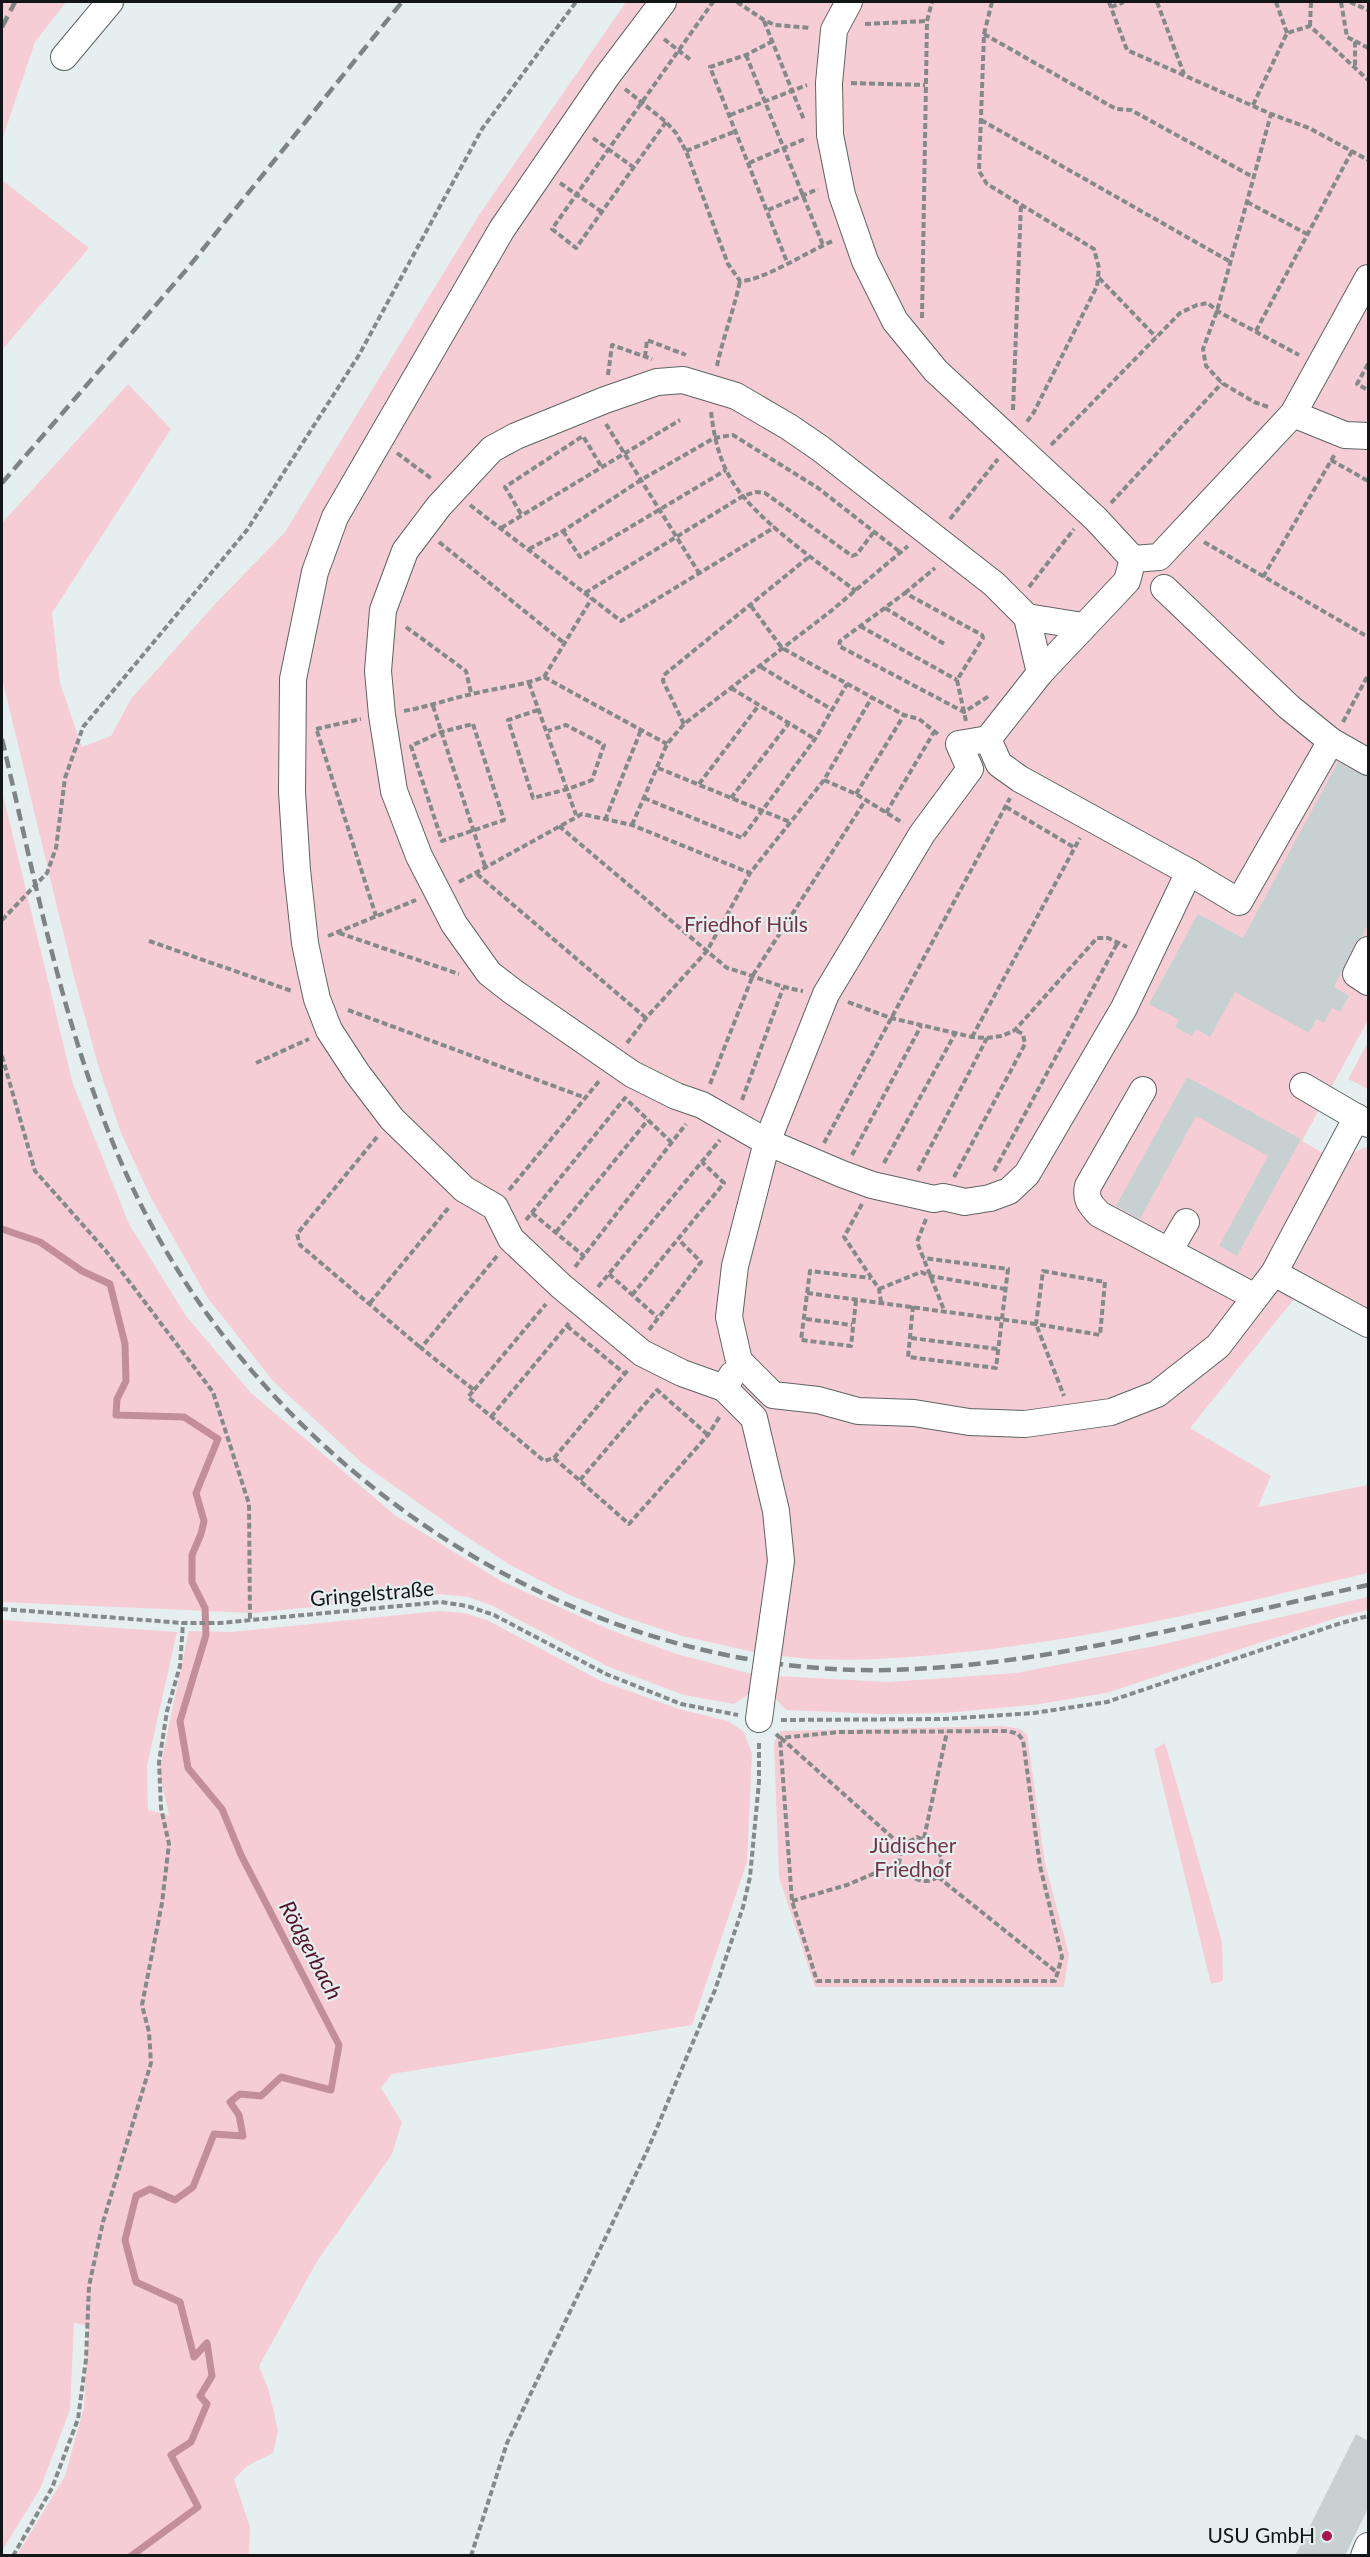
<svg xmlns="http://www.w3.org/2000/svg" width="1370" height="2557" viewBox="0 0 1370 2557" font-family="Lato,sans-serif">
<style>
.green{fill:#f6cdd5}
.lines{fill:none;stroke-linecap:round;stroke-linejoin:round}
.stream{stroke:#c28e99;stroke-width:7}
.building{fill:#c8d1d1}
.minor-casing{stroke:#5c6464;stroke-width:28}
.path{stroke:#848a8a;stroke-width:4;stroke-dasharray:6 3;stroke-linecap:butt}
.minor{stroke:#fff;stroke-width:26}
.rail{stroke:#7e8484;stroke-width:4.5;stroke-dasharray:12 6;stroke-linecap:butt}
.minor-bridge-casing{stroke:#5c6464;stroke-width:28;stroke-linecap:butt}
.minor-bridge{stroke:#fff;stroke-width:26}
.poi-dot{fill:#a6134f;stroke:#e6efef;stroke-width:2}
.labels{text-anchor:middle;stroke-width:4.5;stroke-linejoin:round;paint-order:stroke}
.park-label{font-size:21px;fill:#743245;stroke:#e6efef}
.street-label{font-size:21px;fill:#131616;stroke:#e6efef}
.poi-label{font-size:21px;fill:#131616;stroke:#e6efef;text-anchor:end}
.water-label{font-size:22px;font-style:italic;fill:#531429;stroke:#e6efef}
</style>
<rect width="100%" height="100%" fill="#e6efef"/>
<!-- green -->
<g class="green">
<polygon points="2,2 66,2 35,42 2,140"/>
<path d="M626,2H1368V1020L1302,1141L1346,1166L1353,1153L1368,1146V1314L1307,1283L1190,1428L1271,1476L1258,1507L1368,1485V1573C1229,1606 1087,1641 944,1654C891,1659 835,1663 781,1656L786,1619L762,1615L754,1652L682,1636L621,1616L565,1593L510,1565L458,1531L363,1464L273,1381L207,1297L152,1200L121,1133L98,1065L73,973L2,678V523L128,384L171,429L52,613L60,683L82,747L111,736L131,699L215,604L285,532L479,215Z"/>
<polygon points="2,180 89,248 2,350"/>
<polygon points="2,791 73,1084 129,1224 186,1316 251,1393 396,1516 501,1581 613,1631 677,1654 752,1674 749,1694 734,1704 684,1695 609,1667 493,1606 468,1597 439,1594 253,1613 2,1602"/>
<polygon points="1368,1042 1368,1089 1348,1079"/>
<polygon points="1368,1597 1368,1610 1339,1617 1106,1693 1033,1705 944,1713 879,1714 786,1710 774,1697 776,1676 888,1682 1016,1673 1155,1646"/>
<polygon points="439,1611 465,1613 489,1621 601,1681 679,1709 728,1721 744,1732 752,1754 747,1862 692,2025 392,2074 381,2088 402,2122 392,2154 316,2263 259,2366 269,2391 278,2431 273,2453 247,2466 234,2479 250,2527 249,2555 17,2555 65,2476 84,2407 88,2326 74,2323 70,2410 40,2489 2,2551 2,1620 177,1632 147,1766 148,1810 169,1815 159,1772 189,1631 231,1632"/>
<polygon points="1003,1726 1020,1729 1027,1734 1045,1863 1069,1954 1064,1987 815,1987 779,1877 774,1743 780,1731"/>
<polygon points="1165,1743 1222,1942 1223,1981 1211,1984 1154,1749"/>
</g>
<g class="lines">
<!-- stream -->
<polyline class="stream" points="2,1229 40,1242 82,1271 110,1284 125,1344 126,1381 117,1399 116,1415 184,1417 218,1439 196,1493 204,1521 201,1534 192,1555 192,1582 205,1608 206,1635 180,1721 188,1768 222,1809 241,1855 339,2045 331,2090 281,2077 261,2096 240,2094 230,2102 239,2115 243,2136 214,2134 193,2187 175,2200 150,2189 136,2196 125,2240 136,2282 180,2302 194,2357 207,2343 212,2376 200,2396 207,2404 191,2442 171,2455 198,2507 131,2556"/>
</g>
<!-- building -->
<g class="building">
<polygon points="1338,762 1368,777 1368,924 1362,937 1355,943 1334,987 1349,996 1340,1012 1332,1008 1324,1023 1316,1019 1309,1033 1235,992 1210,1037 1196,1029 1192,1036 1175,1027 1179,1020 1149,1004 1198,914 1243,938"/>
<polygon points="1187,1077 1301,1139 1237,1256 1219,1246 1268,1156 1196,1116 1140,1219 1116,1206"/>
<polygon points="1356,2434 1368,2441 1368,2508 1345,2556 1295,2556"/>
</g>
<g class="lines">
<defs>
<g id="minor">
<polyline points="663,2 607,76 502,229 335,517 315,572 293,679 292,792 297,870 305,943 311,972 317,999 329,1030 357,1073 392,1119 464,1189 495,1207 511,1239 561,1286 642,1353 682,1373 724,1388"/>
<polyline points="849,2 834,30 829,83 830,135 842,195 865,261 895,321 936,371 1096,519 1133,559"/>
<polyline points="64,57 110,2"/>
<polyline points="1293,414 1345,435 1368,436"/>
<polyline points="1164,588 1289,707 1331,741 1368,762"/>
<polyline points="1027,617 1083,626"/>
<polyline points="1040,673 1027,617 994,584 821,449 789,427 736,396 683,380 657,382 605,400 516,436 492,449 439,506 405,551 383,610 378,671 382,715 394,791 419,856 454,924 489,973 512,991 632,1074 676,1096 702,1105 767,1142 842,1174 872,1185 934,1199 943,1197 965,1202 990,1198 1009,1191 1027,1174 1124,1008 1189,872"/>
<polyline points="988,739 999,764 1020,779 1189,872 1239,902 1331,741"/>
<polyline points="1368,950 1356,974 1368,982"/>
<polyline points="1303,1086 1368,1124"/>
<path d="M1143,1090L1088,1186C1085,1199 1090,1204 1099,1214L1255,1297"/>
<polyline points="1357,1117 1274,1273 1218,1346 1157,1394 1111,1412 1025,1424 969,1422 914,1413 858,1411 818,1400 773,1395 739,1361 729,1317 735,1266 767,1142 826,994 922,834 970,769 959,744 988,739 1040,673 1127,581 1133,559 1159,557 1293,414 1368,278"/>
<polyline points="1169,1251 1186,1222"/>
<polyline points="1274,1273 1368,1324"/>
<polyline points="732,1375 724,1388 754,1418 776,1511 781,1561 773,1618"/>
<polyline points="759,1719 762,1696"/>
<polyline points="1364,2556 1368,2546"/>
</g>
</defs>
<!-- minor casing -->
<use href="#minor" class="minor-casing"/>
<!-- path -->
<g class="path">
<polyline points="737,2 764,20 775,25 810,28"/>
<polyline points="992,2 984,34 979,171 987,184 1094,249 1099,268 1097,286 1034,412 1026,423"/>
<polyline points="1109,2 1127,50 1271,114 1309,128 1368,160"/>
<polyline points="1157,2 1184,74"/>
<polyline points="1276,2 1287,33"/>
<polyline points="1341,2 1347,37 1355,41 1355,67"/>
<polyline points="1350,2 1368,10"/>
<polyline points="1111,7 1124,2"/>
<polyline points="764,21 804,120"/>
<polyline points="865,24 927,21"/>
<polyline points="1310,26 1311,2"/>
<polyline points="984,34 1116,109 1131,110 1253,177"/>
<polyline points="664,39 692,61"/>
<polyline points="773,41 746,55 710,67 787,262"/>
<polyline points="1355,41 1368,48"/>
<polyline points="746,55 823,245"/>
<polyline points="851,83 925,85"/>
<path d="M625,89L666,122L676,133L686,151L728,264L740,281C763,281 808,251 833,241"/>
<polyline points="1253,105 1287,33 1310,26 1368,80"/>
<polyline points="730,115 807,85"/>
<polyline points="981,120 1229,261"/>
<polyline points="666,122 576,248 552,229 713,2"/>
<polyline points="593,138 633,167"/>
<polyline points="686,151 736,131"/>
<polyline points="749,163 807,138"/>
<polyline points="560,183 602,212"/>
<polyline points="1247,202 1307,234"/>
<polyline points="768,210 818,189"/>
<polyline points="1099,278 1156,337"/>
<polyline points="922,318 927,21 932,2"/>
<polyline points="1256,331 1352,151"/>
<polyline points="645,357 647,340 686,355"/>
<polyline points="1368,364 1357,384 1368,390"/>
<path d="M717,366C723,337 734,310 740,281"/>
<polyline points="608,375 612,345 652,359"/>
<polyline points="1268,407 1254,402 1222,383 1206,366 1203,349 1217,311 1271,114"/>
<polyline points="1013,410 1021,204"/>
<path d="M711,412C714,436 719,460 732,481C754,518 820,564 856,591"/>
<polyline points="606,424 699,573"/>
<polyline points="1051,445 1180,313 1197,305 1208,303 1217,311 1299,355"/>
<polyline points="397,453 432,479"/>
<polyline points="1331,460 1368,481"/>
<polyline points="1111,503 1222,383"/>
<polyline points="470,505 621,621 775,527"/>
<polyline points="521,514 505,487 583,436 601,466"/>
<polyline points="950,519 998,459"/>
<polyline points="501,528 680,420"/>
<polyline points="563,531 580,557 726,470"/>
<polyline points="439,542 564,643"/>
<polyline points="1204,542 1368,637"/>
<polyline points="529,549 563,531 641,480 714,438 733,435 818,488 900,552"/>
<polyline points="1263,577 1335,454"/>
<polyline points="1029,587 1074,529"/>
<polyline points="585,593 743,496 756,492 765,493 852,556 857,554 873,533"/>
<polyline points="905,593 935,568"/>
<polyline points="751,606 782,648 904,715 919,719 939,735"/>
<polyline points="885,608 946,645"/>
<polyline points="860,626 957,680"/>
<polyline points="406,627 466,671 471,693"/>
<polyline points="761,667 831,709"/>
<polyline points="544,677 592,598"/>
<polyline points="529,683 576,815"/>
<polyline points="731,688 815,739"/>
<polyline points="433,706 485,866"/>
<polyline points="538,710 508,720 533,798 568,789 592,780 604,745 566,725 548,731"/>
<path d="M404,711C427,707 449,699 472,694C496,688 521,686 544,677L667,744"/>
<polyline points="966,721 957,680 983,638 982,635 905,593 840,641 839,646 964,712 989,696"/>
<polyline points="1343,722 1368,675"/>
<polygon points="473,724 504,820 442,841 411,746 441,732"/>
<polyline points="684,724 663,681 664,675 810,556"/>
<polyline points="316,729 361,719"/>
<polyline points="317,731 376,916"/>
<polyline points="658,768 790,822"/>
<polyline points="824,780 856,794 903,823"/>
<polyline points="699,784 759,705"/>
<polyline points="856,794 904,715"/>
<polyline points="644,798 742,838 815,739 847,684"/>
<polyline points="731,798 789,723"/>
<polyline points="1006,807 1075,848"/>
<polyline points="886,813 934,732"/>
<polyline points="605,820 641,730"/>
<polyline points="632,825 667,744 684,724 831,611 908,546"/>
<path d="M559,826L727,968C753,975 777,987 803,991"/>
<polyline points="477,874 646,1018"/>
<polyline points="459,882 582,814 632,825 750,873"/>
<polyline points="2,920 47,873 56,848 65,778 83,727 247,530 359,355 482,129 576,2"/>
<polyline points="339,933 459,974"/>
<polyline points="328,936 416,900"/>
<polyline points="149,941 292,991"/>
<polyline points="848,1002 891,1018 972,1037 987,1038 1002,1036 1015,1030 1097,938 1108,938 1127,947"/>
<polyline points="348,1010 586,1098"/>
<polyline points="972,1037 1080,838"/>
<polyline points="627,1043 646,1018 707,951 750,873 824,780 872,697"/>
<polyline points="2,1056 35,1171 106,1251 213,1392 249,1504 250,1621"/>
<polyline points="256,1063 309,1039"/>
<polyline points="710,1084 753,975 865,801"/>
<polyline points="742,1100 783,988"/>
<polyline points="377,1137 297,1234 300,1245 421,1348"/>
<polyline points="824,1143 1010,798"/>
<polyline points="852,1155 921,1026"/>
<polyline points="884,1163 956,1032"/>
<polyline points="918,1171 987,1038"/>
<polyline points="994,1171 1118,942"/>
<polyline points="954,1177 1025,1044 1023,1034 1015,1030"/>
<polyline points="509,1190 600,1080"/>
<polyline points="862,1204 844,1237 879,1289 881,1302"/>
<polyline points="532,1213 584,1256"/>
<polyline points="926,1219 917,1242 944,1310"/>
<polyline points="526,1220 625,1098 671,1142"/>
<polyline points="556,1232 648,1120"/>
<polyline points="497,1256 421,1348 474,1390 468,1397 544,1461 554,1458 629,1524 708,1435 720,1416"/>
<polyline points="575,1267 686,1124"/>
<polygon points="1043,1271 1105,1282 1100,1335 1036,1324"/>
<polyline points="609,1274 657,1317"/>
<polyline points="598,1287 720,1140"/>
<polyline points="879,1289 921,1272 930,1276 1005,1289"/>
<polyline points="807,1293 1036,1324 1064,1396"/>
<polyline points="632,1295 724,1183 702,1162"/>
<polyline points="856,1300 851,1346 801,1340 810,1271 871,1278"/>
<polyline points="370,1303 450,1206"/>
<polyline points="913,1306 908,1357 996,1368 1008,1269 923,1258"/>
<polyline points="806,1319 852,1325"/>
<polyline points="567,1326 624,1373"/>
<polyline points="649,1330 701,1262 679,1240"/>
<polyline points="911,1338 998,1349"/>
<polyline points="656,1389 708,1435"/>
<polyline points="474,1390 546,1304"/>
<polyline points="491,1417 569,1323"/>
<polyline points="554,1458 628,1370"/>
<polyline points="580,1480 657,1390"/>
<polyline points="2,1609 183,1623 220,1623 441,1602 467,1606 494,1615 606,1674 681,1704 738,1715"/>
<polyline points="781,1720 944,1719 1034,1713 1107,1702 1341,1623 1368,1616"/>
<polyline points="776,1734 780,1738 792,1901 817,1981 1055,1981 1062,1957 1040,1866 1023,1740 1018,1734 1008,1731 839,1732 780,1738"/>
<polyline points="781,1738 902,1846"/>
<path d="M917,1837L933,1843L942,1858L938,1877C922,1887 909,1877 899,1863L902,1846Z"/>
<polyline points="924,1838 947,1732"/>
<polyline points="938,1877 1059,1974"/>
<polyline points="792,1901 847,1885 899,1863"/>
<polyline points="13,2556 52,2488 78,2419 86,2359 89,2286 103,2222 151,2063 149,2032 142,2005 162,1903 169,1844 161,1808 159,1762 167,1711 180,1666 183,1623"/>
<polyline points="471,2556 507,2443 648,2149 715,1990 743,1907 750,1877 759,1782 759,1741"/>
</g>
<!-- minor -->
<use href="#minor" class="minor"/>
<!-- rail -->
<g class="rail">
<polyline points="2,27 15,2"/>
<polyline points="2,483 187,269 402,2"/>
<path d="M2,739C39,895 68,1059 141,1205C278,1478 580,1677 889,1670C1052,1666 1211,1619 1368,1585"/>
</g>
<defs>
<polyline id="minor-bridge" points="762,1696 773,1618"/>
</defs>
<!-- minor-bridge casing -->
<use href="#minor-bridge" class="minor-bridge-casing"/>
<!-- minor-bridge -->
<use href="#minor-bridge" class="minor-bridge"/>
</g>
<!-- markers -->
<circle class="poi-dot" cx="1327" cy="2536" r="6"/>
<g class="labels">
<!-- park labels -->
<g class="park-label">
<text x="746" y="932">Friedhof Hüls</text>
<text x="913" y="1853">Jüdischer<tspan x="913" dy="24">Friedhof</tspan></text>
</g>
<!-- street labels -->
<g class="street-label">
<text transform="translate(372 1594) rotate(-5)" y="7">Gringelstraße</text>
</g>
<!-- poi labels -->
<g class="poi-label">
<text x="1315" y="2543">USU GmbH</text>
</g>
<!-- water labels -->
<g class="water-label">
<text transform="translate(311 1950) rotate(62)" y="8">Rödgerbach</text>
</g>
</g>
<!-- border -->
<rect width="1370" height="2557" fill="none" stroke="#131616" stroke-width="6"/>
</svg>
